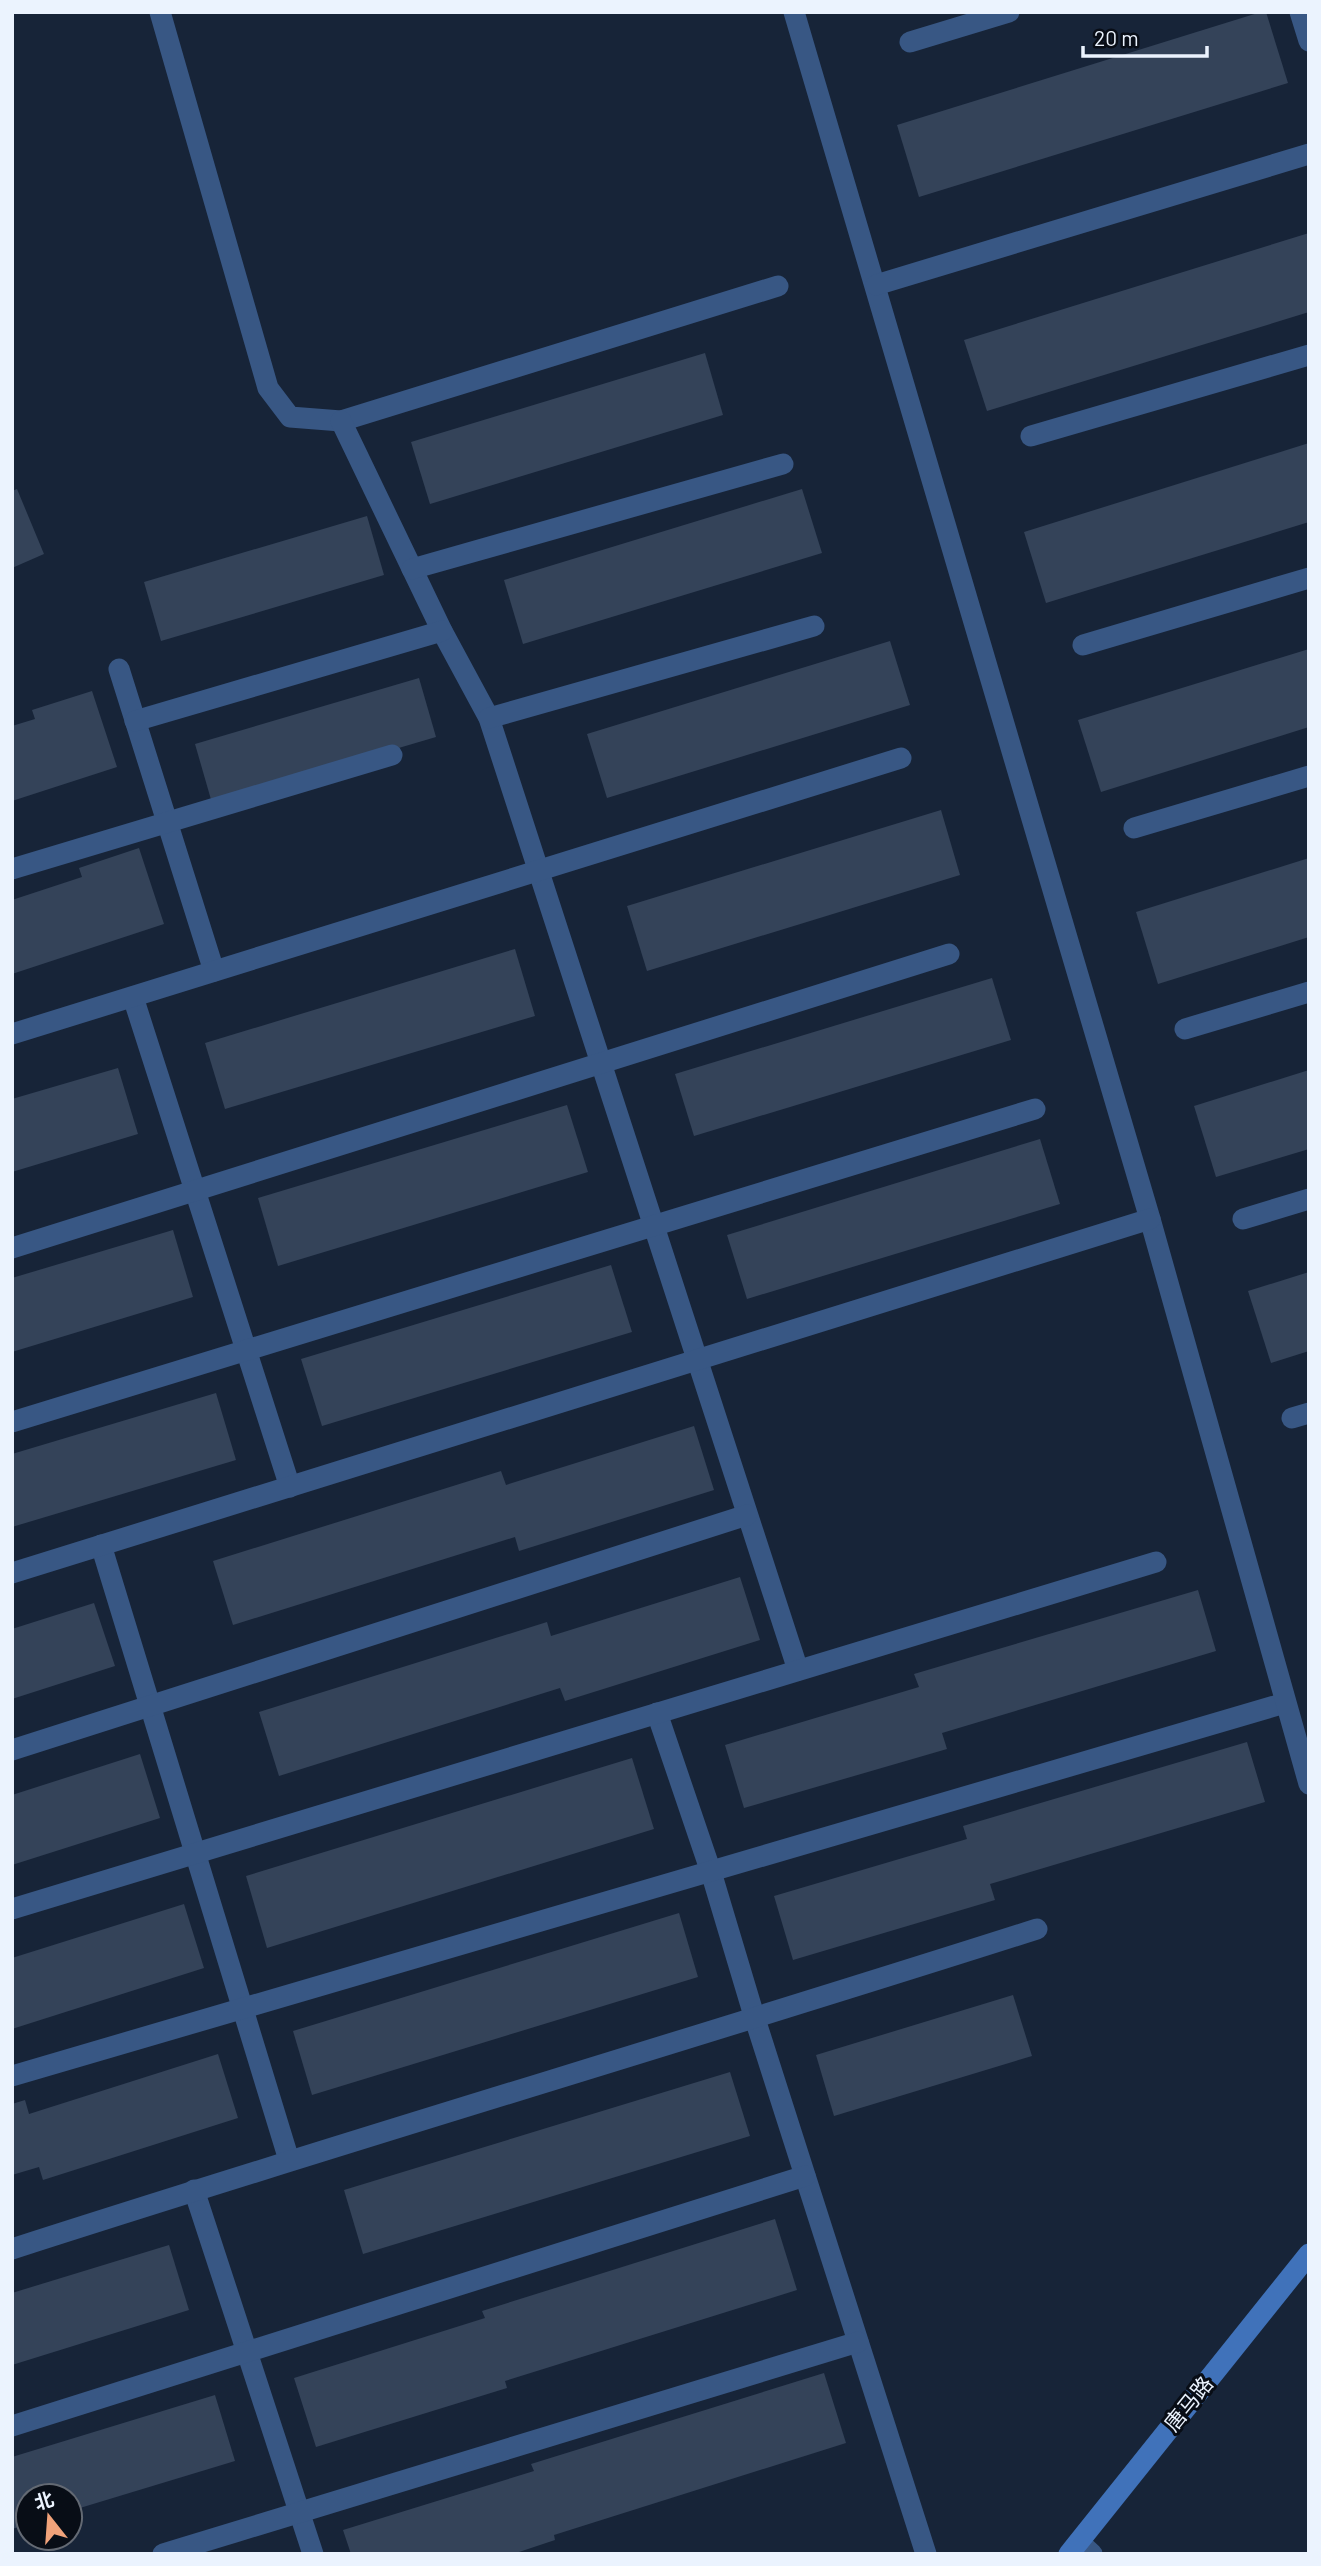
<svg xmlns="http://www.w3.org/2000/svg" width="1321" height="2566" viewBox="0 0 1321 2566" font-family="Barlow,'Noto Sans SC',sans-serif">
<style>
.building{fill:#344359}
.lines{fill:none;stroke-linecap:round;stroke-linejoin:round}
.service{stroke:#385784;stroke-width:21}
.minor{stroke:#385784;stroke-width:21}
.secondary{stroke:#4072ba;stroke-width:21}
.labels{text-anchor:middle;stroke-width:6;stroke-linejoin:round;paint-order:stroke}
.street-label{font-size:21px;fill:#ebf3fe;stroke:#080d16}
</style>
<rect width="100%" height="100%" fill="#172438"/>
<!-- building -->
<g class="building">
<polygon points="1261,12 1266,12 1288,83 919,197 897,125"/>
<polygon points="1309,233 1309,312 987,411 964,340"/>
<polygon points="705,353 723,415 430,504 411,442"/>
<polygon points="1309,443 1309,522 1046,603 1024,532"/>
<polygon points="17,489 44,554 12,568 12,491"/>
<polygon points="802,489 822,553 523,644 504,580"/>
<polygon points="367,516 384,575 161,641 144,582"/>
<polygon points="890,641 910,705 607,798 587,734"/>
<polygon points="1309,649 1309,727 1101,792 1078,720"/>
<polygon points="419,678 436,737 212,803 195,744"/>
<polygon points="92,691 117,767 12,801 12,726 35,719 32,710"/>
<polygon points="941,810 960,875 647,971 627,906"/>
<polygon points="139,848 164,924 12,974 12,900 82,877 79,868"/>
<polygon points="1309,858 1309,937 1158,984 1136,912"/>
<polygon points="515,949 535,1016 225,1109 205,1043"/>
<polygon points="992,978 1011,1040 694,1136 675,1074"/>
<polygon points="118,1068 138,1134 12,1172 12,1099"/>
<polygon points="1309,1070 1309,1149 1216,1177 1194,1106"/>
<polygon points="567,1105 588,1172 278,1266 258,1198"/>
<polygon points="1040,1139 1060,1204 747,1299 727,1235"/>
<polygon points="173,1230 193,1297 12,1352 12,1278"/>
<polygon points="611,1265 632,1332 322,1426 301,1359"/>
<polygon points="1309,1272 1309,1351 1271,1363 1248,1291"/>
<polygon points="216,1393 236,1460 12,1527 12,1454"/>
<polygon points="694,1426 714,1490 519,1551 515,1537 233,1625 213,1561 501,1471 506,1485"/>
<polygon points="740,1577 760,1640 565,1701 560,1688 279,1776 259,1712 547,1622 551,1636"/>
<polygon points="1198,1590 1216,1651 942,1733 947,1749 744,1808 725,1745 919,1687 914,1674"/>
<polygon points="94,1603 115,1666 12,1699 12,1629"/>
<polygon points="1247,1742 1265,1802 990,1884 995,1900 793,1960 774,1896 967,1839 963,1826"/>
<polygon points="140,1754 160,1818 12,1865 12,1795"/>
<polygon points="632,1758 654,1829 267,1948 246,1876"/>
<polygon points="184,1904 204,1968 12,2029 12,1958"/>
<polygon points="679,1913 698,1977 312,2095 293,2031"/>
<polygon points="1013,1995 1032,2056 834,2116 816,2055"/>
<polygon points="218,2054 238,2118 43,2180 39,2167 12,2175 12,2104 25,2100 29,2114"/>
<polygon points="730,2072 750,2136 363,2254 344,2190"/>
<polygon points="775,2219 797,2290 505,2381 507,2388 316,2447 294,2378 485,2318 482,2311"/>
<polygon points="169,2245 189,2310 12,2365 12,2293"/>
<polygon points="824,2373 846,2443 554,2535 555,2540 513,2554 351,2554 343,2530 534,2471 531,2464"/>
<polygon points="215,2395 235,2461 70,2511 70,2496 28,2496 28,2524 12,2529 12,2457"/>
</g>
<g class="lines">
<!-- service -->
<g class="service">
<polyline points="160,12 268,388 290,417 341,421 778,286"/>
<polyline points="1300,12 1309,41"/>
<polyline points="910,42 1009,12"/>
<polyline points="341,421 442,631 489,718 798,1670"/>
<polyline points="1031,436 1309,355"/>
<polyline points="412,569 783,464"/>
<polyline points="1083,645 1309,578"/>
<polyline points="119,669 214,971"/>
<polyline points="489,718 814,626"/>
<polyline points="135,721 442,631"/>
<polyline points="1134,828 1309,776"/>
<polyline points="12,869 392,755"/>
<polyline points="133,997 290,1487"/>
<polyline points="1185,1029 1309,992"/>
<polyline points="12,1034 901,758"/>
<polyline points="1243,1219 1309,1199"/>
<polyline points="12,1248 949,954"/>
<polyline points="1292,1418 1309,1413"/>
<polyline points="12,1422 1035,1109"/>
<polyline points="101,1545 289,2160"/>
<polyline points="657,1713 711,1872 755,2019 926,2554"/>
<polyline points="12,1750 747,1515"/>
<polyline points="12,1909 1156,1562"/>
<polyline points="12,2076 1285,1703"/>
<polyline points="194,2190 313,2554"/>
<path d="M12,2249C353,2139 696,2038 1037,1929"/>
<polyline points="12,2426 805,2176"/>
<polyline points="163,2554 858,2342"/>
</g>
<!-- minor -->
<g class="minor">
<polyline points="794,12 1150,1219 1309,1784"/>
<polyline points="876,285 1309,154"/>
<polyline points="12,1573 1150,1219"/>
<polyline points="1079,2542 1092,2554"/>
</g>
<!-- secondary -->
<polyline class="secondary" points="1069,2554 1309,2254"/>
</g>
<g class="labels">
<!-- street labels -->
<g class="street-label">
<text transform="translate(1189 2404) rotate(-51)" y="7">唐马路</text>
</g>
</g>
<!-- border -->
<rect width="1321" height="2566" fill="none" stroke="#ebf3fe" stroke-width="28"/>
<!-- north arrow -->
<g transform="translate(49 2517) rotate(343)"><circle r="33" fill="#080d16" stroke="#636973" stroke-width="2"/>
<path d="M0-5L12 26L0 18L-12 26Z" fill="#f0a27a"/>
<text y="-10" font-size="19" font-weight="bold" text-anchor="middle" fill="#ebf3fe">北</text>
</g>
<!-- scale -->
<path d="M1083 46v10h124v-10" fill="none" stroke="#ebf3fe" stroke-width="3.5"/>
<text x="1094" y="46" font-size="21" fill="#ebf3fe" stroke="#080d16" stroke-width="5" paint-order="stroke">20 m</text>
</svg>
